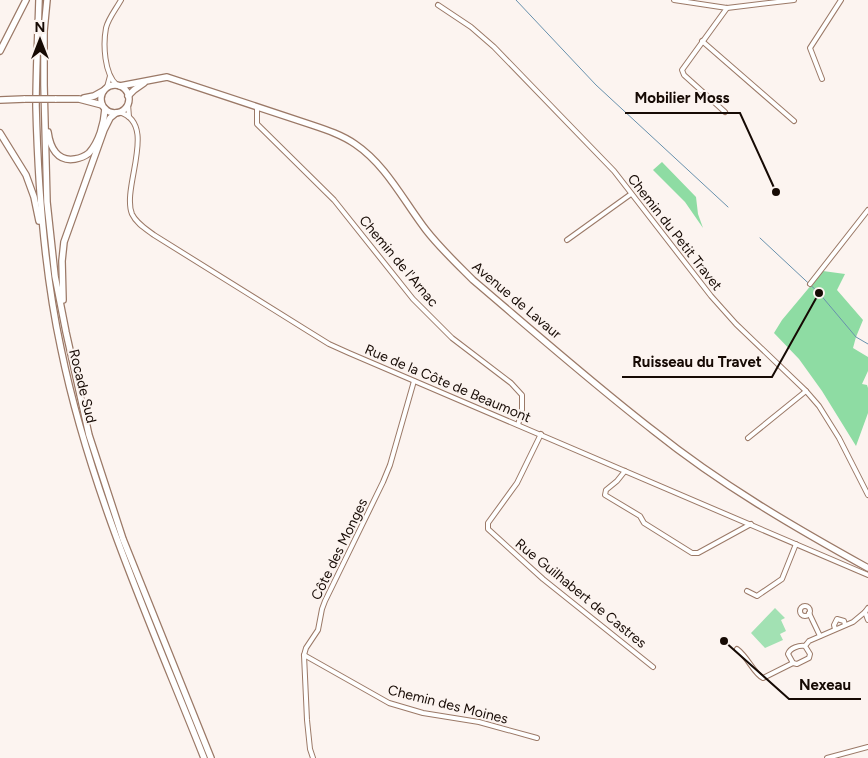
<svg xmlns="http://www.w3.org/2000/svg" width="868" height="758" viewBox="0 0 868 758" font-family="Figtree,sans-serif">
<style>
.green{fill:#a2e1b3}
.forest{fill:#8edca3}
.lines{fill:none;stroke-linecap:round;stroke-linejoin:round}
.stream{stroke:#6891ad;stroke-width:1}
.minor-casing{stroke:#9b7967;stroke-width:6}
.primary-casing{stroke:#9b7967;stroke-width:8}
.trunk-casing{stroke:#9b7967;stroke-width:8}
.minor{stroke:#fff;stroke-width:4}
.primary{stroke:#fff;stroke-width:5.5}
.trunk{stroke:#fff;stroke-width:5.5}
.primary-bridge-casing{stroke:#9b7967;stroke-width:8;stroke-linecap:butt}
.primary-bridge{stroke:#fff;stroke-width:5.5}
.labels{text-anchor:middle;stroke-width:4;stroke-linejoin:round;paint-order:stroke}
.street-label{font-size:14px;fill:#160a04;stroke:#fcf4f0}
.leader{fill:none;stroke:#160a04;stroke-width:2}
.callout-dot{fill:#160a04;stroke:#fcf4f0;stroke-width:2}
.callout-label{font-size:15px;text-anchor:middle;font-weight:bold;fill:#160a04;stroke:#fcf4f0;stroke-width:4;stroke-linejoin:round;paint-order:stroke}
</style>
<rect width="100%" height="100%" fill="#fcf4f0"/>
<!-- green -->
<polygon class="green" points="775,608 785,618 781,620 786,631 780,634 783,640 765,648 751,633"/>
<!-- forest -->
<g class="forest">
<polygon points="662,162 696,197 698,214 703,228 685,202 653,170"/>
<polygon points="823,271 845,274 837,290 863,320 856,337 853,348 868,357 868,371 862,384 867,385 868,388 868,413 856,446 822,391 799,359 774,333 782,320"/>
</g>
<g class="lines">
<!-- stream -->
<g class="stream">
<polyline points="516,0 596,85 728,207"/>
<polyline points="760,238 819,293 856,337 868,344"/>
</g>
<defs>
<g id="minor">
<polyline points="674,0 727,8 794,0"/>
<polyline points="438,5 471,27 494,47 614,171 711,296 736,324 806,391 819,406 839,438 868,495"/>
<polyline points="702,41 794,121"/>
<polyline points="822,79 810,48 841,0"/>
<path d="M117,85C104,74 103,44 106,28C108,19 116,9 121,0"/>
<polyline points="107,87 110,76"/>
<polyline points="128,104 129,117"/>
<polyline points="257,107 257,124 334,200 413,299 452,338 511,383 522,395 522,410 518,425"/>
<path d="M119,112C159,123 121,187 132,214C136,223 146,229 154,235L308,331L329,344L349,353L868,575"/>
<polyline points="725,112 684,75 682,70 727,8"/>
<polyline points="567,240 631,194"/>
<polyline points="810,284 868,210"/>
<polyline points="541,434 517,483 488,523 488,529 543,579 653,667"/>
<polyline points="748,438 806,391"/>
<polyline points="625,471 617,481 606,490 605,495 640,516 644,523 692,553 698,553 751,524"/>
<polyline points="747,591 757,596 782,579 796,544"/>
<circle cx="805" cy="611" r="5"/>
<polyline points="868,608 865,612 868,620"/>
<polyline points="809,613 820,636"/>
<polyline points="835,629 834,625 837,619 844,621 845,625"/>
<path d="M805,646L810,654L809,658L797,664L793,663L788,654C790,648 799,645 805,646L809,641L853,622L865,612"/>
<path d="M737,649C748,657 754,674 763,678L793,663"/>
<polyline points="304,655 389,703 423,713 479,722 537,738"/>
<polyline points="313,758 310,749 307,720 304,655 306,648 318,630 322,609 325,601 383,482 390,465 414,381"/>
<polyline points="827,758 868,747"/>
</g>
<g id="primary">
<circle cx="115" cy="99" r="14"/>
<path d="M120,86L167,77L312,125C327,130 342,135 355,144C386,165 403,200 426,230C440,248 457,264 473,280C533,331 592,383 654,431C720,484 794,527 868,568"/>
<polyline points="128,96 134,90 144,83"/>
<polyline points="84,98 94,96 103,91"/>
<polyline points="55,99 79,99 102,105"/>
<polyline points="0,100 25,99"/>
</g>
<g id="trunk">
<path d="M39,0C38,35 36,71 36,106C38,188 44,270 61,349C90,491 151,624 204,758"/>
<polyline points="47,0 44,31 44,85 47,202 55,276 66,332 89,435 123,539 211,758"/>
<polyline points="0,51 26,0"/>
<path d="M48,132C50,147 57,162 75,159C81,158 84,157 89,153C99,142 104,124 105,109"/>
<polyline points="0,133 26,175 34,197 39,221"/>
<polyline points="63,300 62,261 64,242 104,130 110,118 116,113"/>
</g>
</defs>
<!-- minor casing -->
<use href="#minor" class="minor-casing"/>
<!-- primary casing -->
<use href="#primary" class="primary-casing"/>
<!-- trunk casing -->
<use href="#trunk" class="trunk-casing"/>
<!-- minor -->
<use href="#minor" class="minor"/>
<!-- primary -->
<use href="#primary" class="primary"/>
<!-- trunk -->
<use href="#trunk" class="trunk"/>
<defs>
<polyline id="primary-bridge" points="25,99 55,99"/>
</defs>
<!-- primary-bridge casing -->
<use href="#primary-bridge" class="primary-bridge-casing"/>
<!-- primary-bridge -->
<use href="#primary-bridge" class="primary-bridge"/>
</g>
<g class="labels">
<!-- street labels -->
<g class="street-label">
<text transform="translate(675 232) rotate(52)" y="5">Chemin du Petit Travet</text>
<text transform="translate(399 261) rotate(50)" y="5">Chemin de l'Arnac</text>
<text transform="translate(517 300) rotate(40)" y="5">Avenue de Lavaur</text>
<text transform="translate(448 383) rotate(23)" y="5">Rue de la Côte de Beaumont</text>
<text transform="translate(83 386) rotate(76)" y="5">Rocade Sud</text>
<text transform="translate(339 549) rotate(-64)" y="5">Côte des Monges</text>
<text transform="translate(581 593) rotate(39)" y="5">Rue Guilhabert de Castres</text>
<text transform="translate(448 704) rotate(14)" y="5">Chemin des Moines</text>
</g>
</g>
<!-- callouts -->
<path class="leader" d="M776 192L740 113H625M819 293L772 377H622M724 641L789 699H861"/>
<g class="callout-dot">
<circle cx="776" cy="192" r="5"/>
<circle cx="819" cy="293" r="5"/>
<circle cx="724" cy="641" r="5"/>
</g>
<g class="callout-label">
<text x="682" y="103">Mobilier Moss</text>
<text x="697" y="367">Ruisseau du Travet</text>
<text x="825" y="690">Nexeau</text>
</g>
<!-- north arrow -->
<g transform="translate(40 40)" stroke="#fcf4f0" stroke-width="4" paint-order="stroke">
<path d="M0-4L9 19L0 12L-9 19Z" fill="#160a04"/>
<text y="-8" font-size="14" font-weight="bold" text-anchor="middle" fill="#160a04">N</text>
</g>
</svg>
